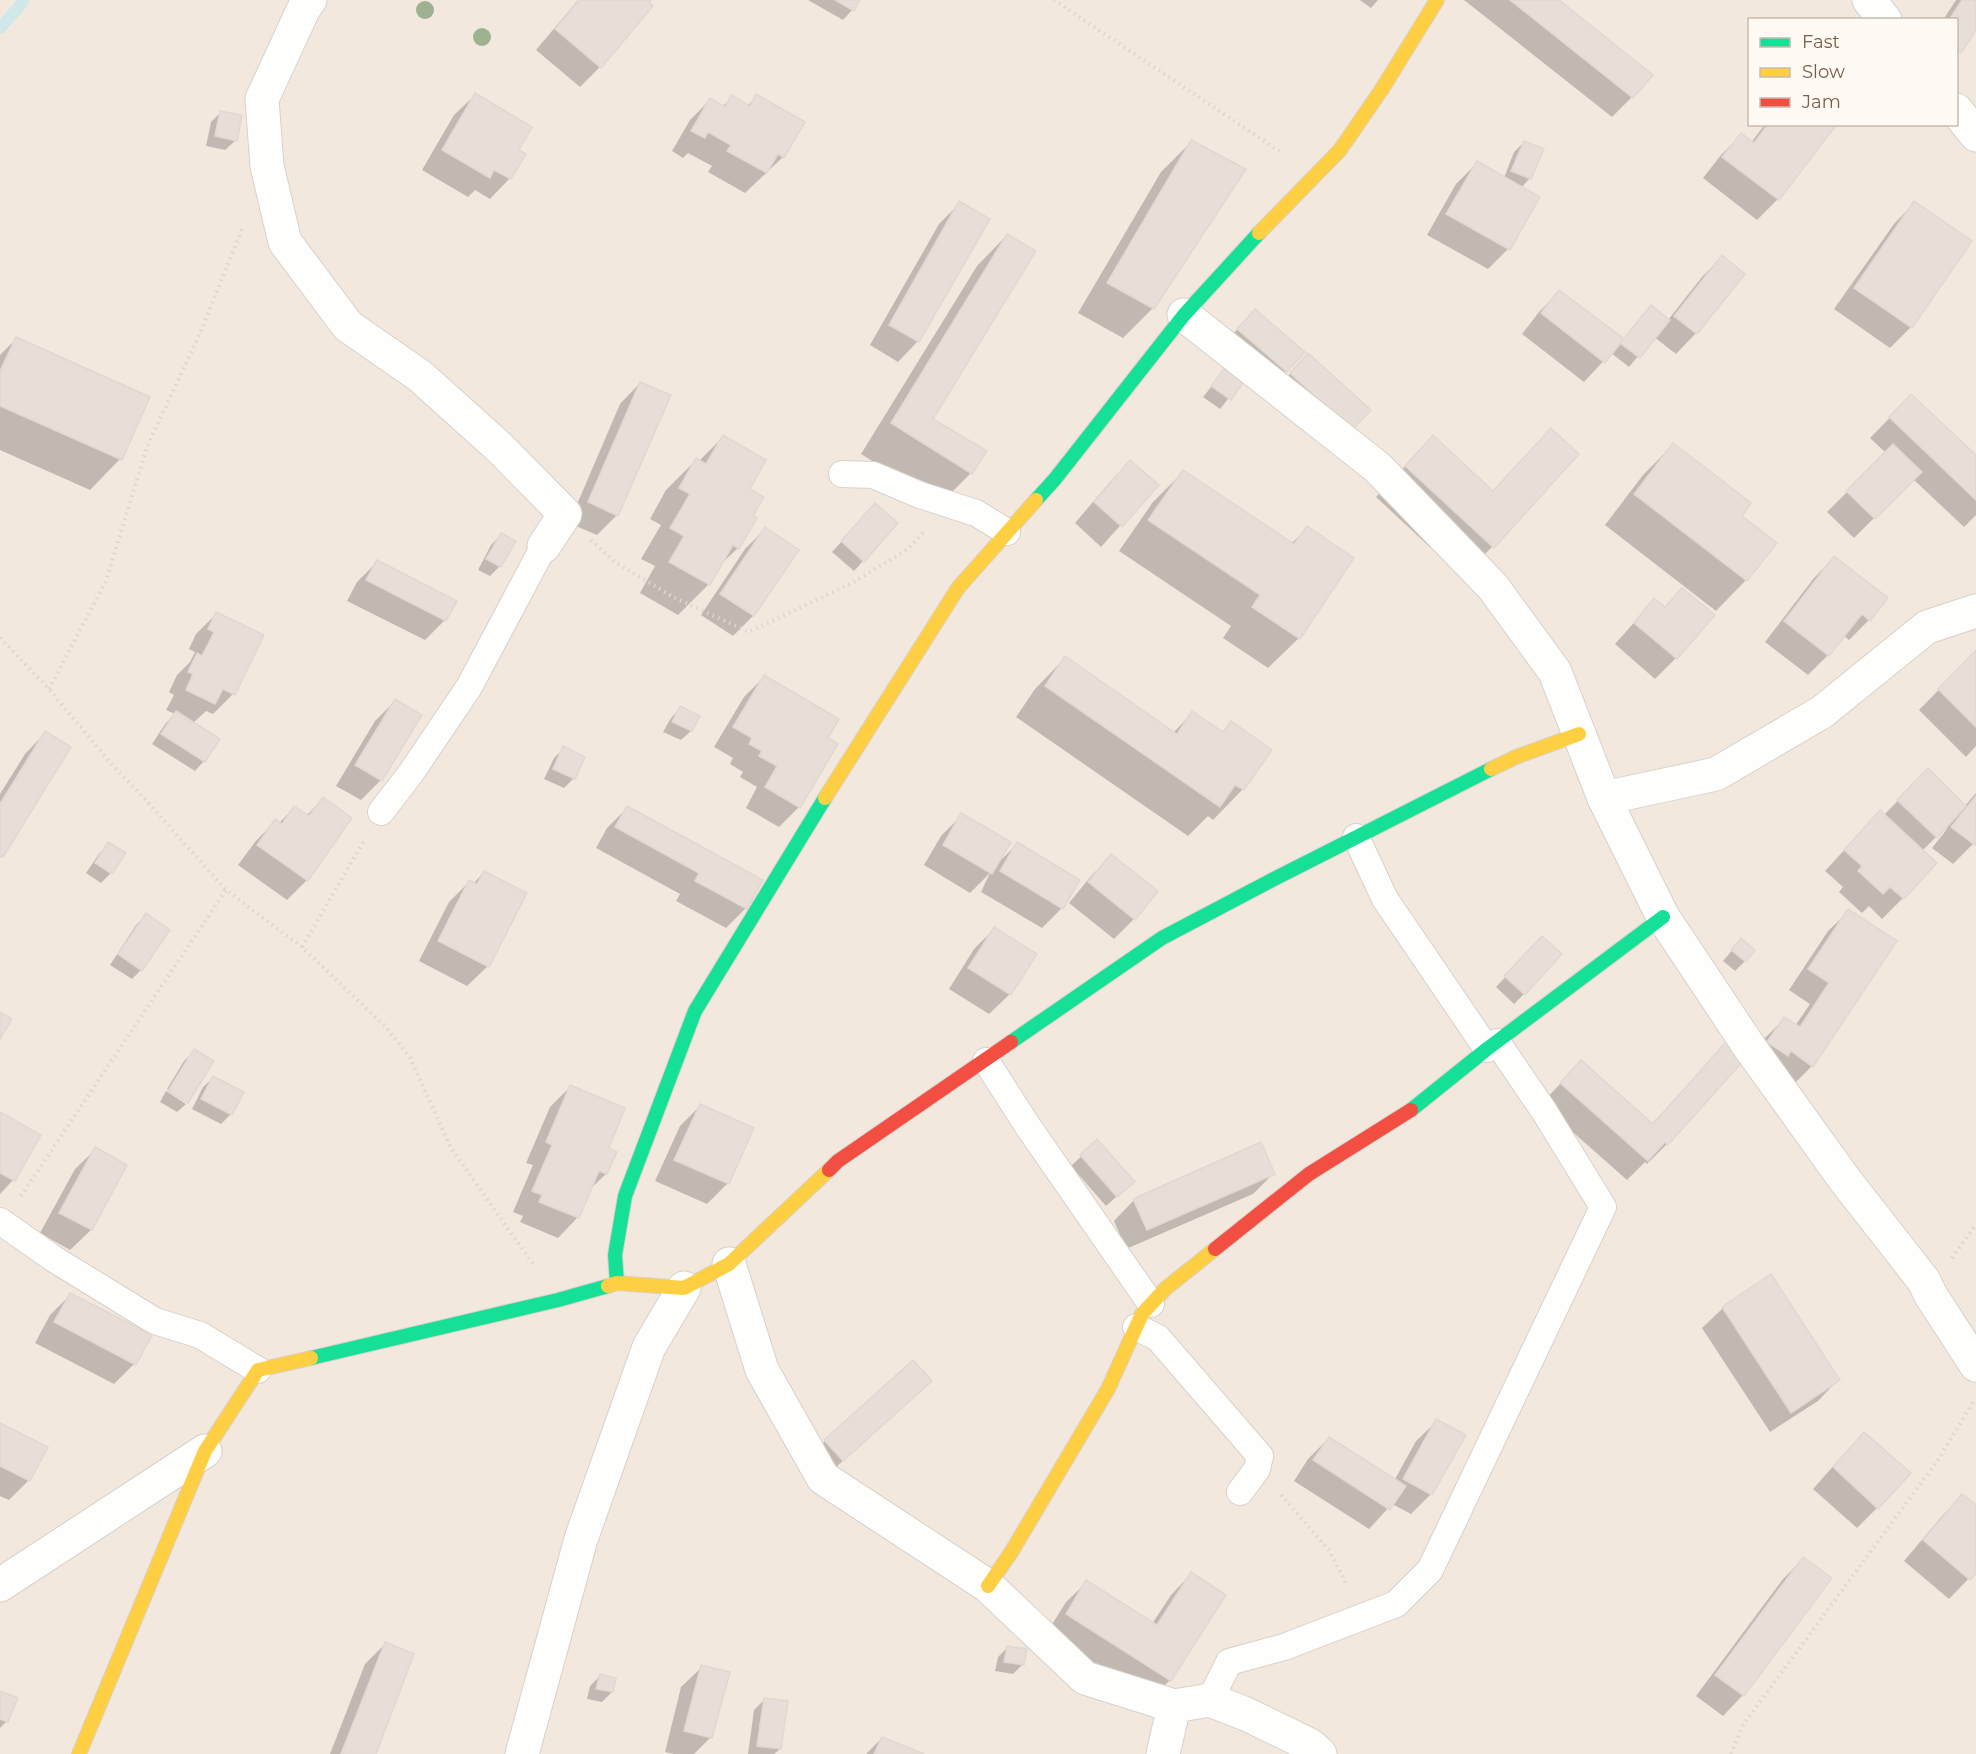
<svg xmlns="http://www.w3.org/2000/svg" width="1976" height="1754" viewBox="0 0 1976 1754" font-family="Montserrat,sans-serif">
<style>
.residential{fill:#f2e8de;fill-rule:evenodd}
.shadow{fill:#0003}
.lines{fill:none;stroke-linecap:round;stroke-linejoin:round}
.stream{stroke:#d0e8ea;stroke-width:12}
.building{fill:#e6ded7;stroke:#e2d8d2;stroke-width:1.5}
.lane-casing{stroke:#d7d1cb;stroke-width:28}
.street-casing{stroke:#d7d1cb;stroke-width:35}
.fast-casing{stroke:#d9d2cb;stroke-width:16}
.slow-casing{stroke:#d9d2cb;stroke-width:16}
.jam-casing{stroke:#d9d2cb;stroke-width:16}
.path{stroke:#dcd5d0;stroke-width:4;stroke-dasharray:1.5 4.5;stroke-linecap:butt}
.lane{stroke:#fefefd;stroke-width:26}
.street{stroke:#fefefd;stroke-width:33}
.fast{stroke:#16e098;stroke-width:14}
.slow{stroke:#ffcf43;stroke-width:14}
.jam{stroke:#f24e42;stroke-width:14}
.tree{fill:#9eb190}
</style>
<rect width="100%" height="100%" fill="#f9f5f0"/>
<!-- residential -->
<path class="residential" d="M0,0H1976V1754H0ZM1750,20H1956V124H1750Z"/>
<!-- shadow -->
<g class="shadow">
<polygon points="578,0 649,0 600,67 580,87 536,50"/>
<polygon points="808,0 858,0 852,10 843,20"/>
<polygon points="1360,0 1378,0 1371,8"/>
<polygon points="1464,0 1557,0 1632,97 1612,117"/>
<polygon points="1956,0 1976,0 1976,28 1956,55 1956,20 1943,20"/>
<polygon points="475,95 510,178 490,199 475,190 468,197 422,170 454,115"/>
<polygon points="757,96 783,157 745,193 708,172 712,166 688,153 683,158 672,151 690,120 710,100 722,107 732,97 747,106"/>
<polygon points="221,112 235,141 225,150 206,146 211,122"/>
<polygon points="1765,124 1835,124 1778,199 1757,220 1703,178 1721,155 1741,135 1751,143"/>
<polygon points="1191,142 1153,308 1123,338 1078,313 1161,172"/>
<polygon points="1524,142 1530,178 1521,188 1508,249 1488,269 1427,235 1456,184 1477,163 1504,178 1514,152"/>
<polygon points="960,203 918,341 898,362 870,345 939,224"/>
<polygon points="1914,203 1970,242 1911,327 1890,348 1834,309 1894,224"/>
<polygon points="1007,235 931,419 971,473 941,503 861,454 977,266"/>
<polygon points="1722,257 1743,274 1696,333 1676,354 1654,337 1629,367 1611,353 1584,382 1522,334 1539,312 1559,292 1623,340 1651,307 1668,320 1702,277"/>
<polygon points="1245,320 1286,371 1276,381 1228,340"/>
<polygon points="16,339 148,398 120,459 90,490 0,450 0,355"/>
<polygon points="1308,355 1351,429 1288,376"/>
<polygon points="1224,371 1241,383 1220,409 1203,397"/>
<polygon points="640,383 617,515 597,535 569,523 620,404"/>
<polygon points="1911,396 1976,458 1976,515 1964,527 1913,479 1854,538 1827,512 1886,453 1870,438"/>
<polygon points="1551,430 1493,546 1462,577 1376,497 1433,437 1492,492"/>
<polygon points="723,437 748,490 751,517 738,548 718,567 709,584 678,615 640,593 655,566 641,559 661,525 650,519 666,490 696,460 699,461"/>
<polygon points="1673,445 1739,516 1746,580 1716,611 1605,525 1643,475"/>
<polygon points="1131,462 1157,485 1101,547 1075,523 1110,482"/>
<polygon points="1183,472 1291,544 1307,528 1299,638 1268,668 1223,638 1231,626 1119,551 1153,502"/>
<polygon points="866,515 863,561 854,571 832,552"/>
<polygon points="765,529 797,550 753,616 733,636 701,615 745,549"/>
<polygon points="501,535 514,541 500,566 490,576 478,570 491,545"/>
<polygon points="1834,558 1869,620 1849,640 1843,635 1828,655 1808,675 1765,642 1814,578"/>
<polygon points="377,562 445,620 425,640 347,601 357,582"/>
<polygon points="1682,590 1712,615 1676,658 1655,679 1615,644 1654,600 1664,608"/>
<polygon points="217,613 233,694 213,714 206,711 193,723 204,761 195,771 152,744 166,723 175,714 166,710 174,695 169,692 177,675 190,662 195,652 189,649 196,634"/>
<polygon points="1976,652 1976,746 1966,757 1919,710"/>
<polygon points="1065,658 1173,733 1192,713 1221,733 1231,723 1243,789 1213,820 1208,816 1188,836 1016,717 1035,689"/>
<polygon points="764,677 826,739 799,807 779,827 746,808 757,787 740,777 743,772 730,764 733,758 714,747 744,697"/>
<polygon points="395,701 381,780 361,800 336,786 375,721"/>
<polygon points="680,708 698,716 691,731 681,740 663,732 671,718"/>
<polygon points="45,733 2,856 0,858 0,794 25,754"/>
<polygon points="564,748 574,778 564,788 544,779 554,758"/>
<polygon points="1928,770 1965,806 1976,793 1976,841 1953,864 1932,848 1947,829 1945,828 1922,851 1935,863 1903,898 1882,919 1869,906 1862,913 1839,892 1843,887 1825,871 1860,833 1883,816"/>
<polygon points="323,799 307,880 287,900 238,865 255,842 275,821 278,824 294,808 306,816"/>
<polygon points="627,808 746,908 726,928 676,901 680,894 596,848 607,828"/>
<polygon points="962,815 998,863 1017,844 1062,908 1042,928 981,892 990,873 970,893 924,865 941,836"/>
<polygon points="109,844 124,853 111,873 101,883 86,873 99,854"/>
<polygon points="1111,856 1134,919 1114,939 1069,903 1091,876"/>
<polygon points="484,872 488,966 467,986 419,961 449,902 469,882 473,884"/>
<polygon points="1849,911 1812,1066 1792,1086 1764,1039 1784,1019 1795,1026 1810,1004 1789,990 1828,931"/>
<polygon points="146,915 141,970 132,979 110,965 136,925"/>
<polygon points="994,929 1010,994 989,1014 949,989 974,949"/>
<polygon points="1542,938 1524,994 1514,1004 1496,987"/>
<polygon points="1741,940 1745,961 1735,971 1723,961"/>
<polygon points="1725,1045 1667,1144 1647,1164 1645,1162 1627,1180 1541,1104 1581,1062 1651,1125"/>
<polygon points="194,1051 212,1061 187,1103 187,1101 167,1089 184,1061"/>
<polygon points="213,1078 231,1114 221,1124 192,1109 203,1087"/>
<polygon points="570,1087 607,1149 606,1174 589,1190 578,1217 558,1238 520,1222 523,1216 513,1212 533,1165 526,1163 550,1107"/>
<polygon points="166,1091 186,1104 177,1112 160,1102"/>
<polygon points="701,1105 752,1129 727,1184 707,1204 655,1181 680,1126"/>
<polygon points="0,1114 39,1135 13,1180 0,1194"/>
<polygon points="1097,1141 1133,1182 1106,1206 1071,1166"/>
<polygon points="96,1149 125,1165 91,1230 70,1250 40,1233 75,1169"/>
<polygon points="1273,1174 1253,1194 1126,1249 1114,1221 1134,1200"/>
<polygon points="1770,1276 1838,1380 1818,1401 1770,1432 1702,1328 1723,1308"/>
<polygon points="71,1294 134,1364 114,1384 35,1343 50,1315"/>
<polygon points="930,1381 822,1480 805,1461 825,1441"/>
<polygon points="1437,1421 1431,1494 1411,1514 1392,1504 1369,1529 1294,1481 1308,1459 1329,1438 1394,1481 1416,1441"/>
<polygon points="0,1424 29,1480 9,1500 0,1496"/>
<polygon points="1844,1454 1877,1508 1857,1528 1813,1489"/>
<polygon points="1963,1496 1976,1507 1976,1571 1949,1599 1904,1561 1942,1516"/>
<polygon points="1803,1559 1743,1695 1723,1716 1696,1696 1783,1579"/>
<polygon points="1191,1574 1170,1680 1150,1700 1046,1634 1066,1602 1087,1582 1152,1624 1171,1595"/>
<polygon points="385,1644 374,1754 330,1754 365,1664"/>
<polygon points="1008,1647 1023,1664 1013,1674 995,1671 998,1657"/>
<polygon points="702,1667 728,1673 710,1738 694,1754 674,1754 665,1752 681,1687"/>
<polygon points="600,1676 614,1679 612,1692 602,1702 587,1699 590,1686"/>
<polygon points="0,1692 7,1721 0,1728"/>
<polygon points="764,1700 780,1749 774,1754 748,1754 754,1710"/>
<polygon points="882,1738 920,1754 866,1754"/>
</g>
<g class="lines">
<!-- stream -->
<polyline class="stream" points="0,28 18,8 23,0"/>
</g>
<!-- building -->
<g class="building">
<polygon points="579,0 651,0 649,2 653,6 601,68 555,29"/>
<polygon points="835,0 860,0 854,11"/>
<polygon points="1510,0 1559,0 1653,75 1633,98"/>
<polygon points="1962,0 1976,0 1976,30 1961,53 1956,50 1956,20 1949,20"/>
<polygon points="475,93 532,127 519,150 526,154 511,179 494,170 490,178 442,150"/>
<polygon points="756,94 805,122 784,158 778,154 767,173 727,151 731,145 708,132 705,138 691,131 710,98 725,107 731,95 750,106"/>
<polygon points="220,111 242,115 237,141 215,136"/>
<polygon points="1768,124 1837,124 1779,200 1722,157 1741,133 1754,143"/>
<polygon points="1191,140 1246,169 1154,309 1107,283"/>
<polygon points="1524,141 1544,149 1531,179 1511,171"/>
<polygon points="1477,161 1540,197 1510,250 1446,214"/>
<polygon points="959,201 990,219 919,342 889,325"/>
<polygon points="1914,201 1972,241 1912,328 1854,288"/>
<polygon points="1007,234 1036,251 933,419 987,451 972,474 891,423"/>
<polygon points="1722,255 1745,274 1697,334 1674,316"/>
<polygon points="1559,290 1624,339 1605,363 1541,313"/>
<polygon points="1651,305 1670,320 1640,358 1620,343"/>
<polygon points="1255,309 1305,352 1287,372 1237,329"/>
<polygon points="16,337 150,397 122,460 0,406 0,371"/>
<polygon points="1308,353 1371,410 1352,430 1290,373"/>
<polygon points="1224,369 1243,383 1231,400 1211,386"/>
<polygon points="640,382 671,395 618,516 588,502"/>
<polygon points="1911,394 1976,455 1976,500 1889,417"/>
<polygon points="1551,428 1579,454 1494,548 1405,466 1433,435 1493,491"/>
<polygon points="723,435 766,460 750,489 764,497 753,516 757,518 739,549 733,545 710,585 669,562 684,536 670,528 690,494 679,488 696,458 706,464"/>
<polygon points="1673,443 1751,503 1742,516 1777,543 1747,581 1634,494"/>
<polygon points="1893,444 1922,472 1875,519 1846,491"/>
<polygon points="1130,460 1159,485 1122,527 1094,502"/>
<polygon points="1183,470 1294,544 1307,526 1354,558 1300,639 1252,607 1260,595 1148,520"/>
<polygon points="875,503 898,523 864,562 841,541"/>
<polygon points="765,527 799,550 754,616 720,594"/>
<polygon points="501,533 516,541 501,567 486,559"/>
<polygon points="1834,556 1888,598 1870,621 1862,614 1829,656 1784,621"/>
<polygon points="377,560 457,601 446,621 366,580"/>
<polygon points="1682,588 1715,615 1677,659 1634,623 1654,598 1665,607"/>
<polygon points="216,612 264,635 235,695 223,689 215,704 186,690 193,674 188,672 197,653 202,656 214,632 208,629"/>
<polygon points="1976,650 1976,727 1938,689"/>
<polygon points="1065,656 1177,734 1192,711 1223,732 1231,721 1272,750 1244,790 1235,785 1220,807 1045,686"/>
<polygon points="764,675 839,719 828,738 838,744 800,808 765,787 777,766 759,756 762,751 749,744 752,738 733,727"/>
<polygon points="395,699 422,715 382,781 355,765"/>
<polygon points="680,706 700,716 692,731 672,722"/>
<polygon points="176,711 220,739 205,762 161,734"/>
<polygon points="45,731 71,747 3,857 0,856 0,804"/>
<polygon points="563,746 585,757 575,779 553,769"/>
<polygon points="1928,768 1966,806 1937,838 1897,800"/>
<polygon points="1976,796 1976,844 1975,845 1951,827"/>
<polygon points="323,797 352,818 308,881 257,845 275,819 282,824 294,806 309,816"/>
<polygon points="627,806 763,880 747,909 695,881 699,873 615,827"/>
<polygon points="1880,810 1937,863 1904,899 1890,887 1883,894 1858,871 1862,866 1844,850"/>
<polygon points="961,813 1011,842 992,874 943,845"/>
<polygon points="108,842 126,853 112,874 95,863"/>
<polygon points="1017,842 1080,880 1063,909 1000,871"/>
<polygon points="1111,854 1158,891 1135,920 1088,882"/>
<polygon points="484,871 527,893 489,967 438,941 469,880 477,884"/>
<polygon points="1848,909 1897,941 1813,1067 1791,1051 1788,1056 1767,1042 1784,1017 1800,1027 1829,983 1808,969"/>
<polygon points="146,913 170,930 142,971 118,954"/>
<polygon points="994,927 1037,954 1011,995 968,968"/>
<polygon points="1542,936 1562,954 1525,995 1504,976"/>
<polygon points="1741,938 1755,950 1746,962 1731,950"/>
<polygon points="0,1012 12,1019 0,1039"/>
<polygon points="1725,1043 1744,1060 1668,1145 1665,1142 1648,1161 1560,1083 1581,1060 1653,1124"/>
<polygon points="194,1049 214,1061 188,1103 168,1091"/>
<polygon points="213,1076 244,1092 232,1115 201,1099"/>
<polygon points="570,1085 625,1108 609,1148 617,1152 607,1174 599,1171 579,1218 539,1202 542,1195 532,1191 552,1145 546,1142"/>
<polygon points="700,1104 754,1128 729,1184 674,1160"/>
<polygon points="0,1112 41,1135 15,1181 0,1173"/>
<polygon points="1097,1139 1135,1182 1117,1197 1080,1155"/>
<polygon points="1261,1142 1275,1174 1147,1230 1133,1199"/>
<polygon points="95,1147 127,1165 92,1230 59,1213"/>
<polygon points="1771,1274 1840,1380 1791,1413 1722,1307"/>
<polygon points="70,1293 152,1335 136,1365 54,1322"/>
<polygon points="913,1360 932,1381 843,1461 824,1440"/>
<polygon points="1436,1419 1466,1435 1432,1495 1403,1479"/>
<polygon points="0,1423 48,1447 30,1481 0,1466"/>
<polygon points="1864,1432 1911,1473 1878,1509 1833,1467"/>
<polygon points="1329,1437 1406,1486 1390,1510 1313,1460"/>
<polygon points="1962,1494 1976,1505 1976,1573 1970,1580 1923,1540"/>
<polygon points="1803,1557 1832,1578 1744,1696 1715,1675"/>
<polygon points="1191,1572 1226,1595 1171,1681 1066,1614 1086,1580 1157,1625"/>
<polygon points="385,1642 414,1654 376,1754 341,1754"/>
<polygon points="1007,1646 1027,1649 1024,1665 1004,1662"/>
<polygon points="701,1665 730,1672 712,1738 684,1731"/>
<polygon points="600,1674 616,1678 613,1692 596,1689"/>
<polygon points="0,1691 18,1698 8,1722 0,1719"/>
<polygon points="764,1698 788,1701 781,1749 757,1746"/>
<polygon points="882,1737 924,1754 874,1754"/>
</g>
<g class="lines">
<defs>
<g id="lane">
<polyline points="842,474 873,475 920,495 976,513 1007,532"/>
<polyline points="381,812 411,773 469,687 544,546"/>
<polyline points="1356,837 1385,899 1487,1049"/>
<polyline points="986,1061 1027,1125 1151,1304"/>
<polyline points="0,1221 54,1259 155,1321 200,1335 258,1370"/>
<polyline points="1136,1327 1158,1338 1260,1456 1257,1469 1240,1492"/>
<polyline points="1210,1700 1229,1662 1284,1647 1396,1604 1430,1570 1603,1207 1544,1111 1497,1042"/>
</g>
<g id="street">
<polyline points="310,0 304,8 262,99 267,166 285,242 348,326 420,376 500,448 565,514 544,546"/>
<polyline points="1869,0 1885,20"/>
<polyline points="1956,110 1976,135"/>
<polyline points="1184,315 1377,467 1493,587 1555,672 1604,798 1663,917 1748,1045 1845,1180 1924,1281 1930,1294 1976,1365"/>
<polyline points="1604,798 1716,774 1822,712 1927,627 1976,611"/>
<polyline points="729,1264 762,1370 823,1478 988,1586 1085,1678 1174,1706 1210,1700 1246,1714 1310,1745 1320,1754"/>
<polyline points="0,1585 205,1451"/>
<polyline points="522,1754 581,1539 649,1347 684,1288"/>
<polyline points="1163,1754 1174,1706"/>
</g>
<g id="fast">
<polyline points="1036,500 1055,479 1184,315 1259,233"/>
<polyline points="1011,1042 1162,938 1274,879 1491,769"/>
<polyline points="1411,1110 1487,1049 1663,917"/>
<polyline points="617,1283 615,1255 625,1196 695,1011 825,798"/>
<polyline points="311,1358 558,1300 608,1286"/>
</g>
<g id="slow">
<polyline points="1259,233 1340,150 1382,89 1437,0"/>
<polyline points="1491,769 1516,757 1579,734"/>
<polyline points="825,798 958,588 1036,500"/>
<polyline points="608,1286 617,1283 684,1288 729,1264 829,1170"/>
<polyline points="988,1586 1012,1551 1108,1389 1142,1314 1165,1289 1215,1249"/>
<polyline points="79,1754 205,1451 258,1370 311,1358"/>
</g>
<g id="jam">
<polyline points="829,1170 838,1161 1011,1042"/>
<polyline points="1215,1249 1309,1174 1411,1110"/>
</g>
</defs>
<!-- lane casing -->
<use href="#lane" class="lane-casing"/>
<!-- street casing -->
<use href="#street" class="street-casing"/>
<!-- fast casing -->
<use href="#fast" class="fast-casing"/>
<!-- slow casing -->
<use href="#slow" class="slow-casing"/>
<!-- jam casing -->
<use href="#jam" class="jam-casing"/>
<!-- path -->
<g class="path">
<polyline points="1054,0 1282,153"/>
<polyline points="591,540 615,562 673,597 749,632 852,583 908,549 923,533"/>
<polyline points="0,638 49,689 113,766 144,798 226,890 302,947 387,1028 410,1058 451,1148 535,1267"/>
<polyline points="49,689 106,581 147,447 201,331 242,229"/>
<polyline points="302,947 365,839"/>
<polyline points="21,1196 226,890"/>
<polyline points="1952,1258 1976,1224"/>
<polyline points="1281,1495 1329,1550 1347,1585"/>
<polyline points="1731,1754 1743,1725 1938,1460 1973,1402"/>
</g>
<!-- lane -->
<use href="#lane" class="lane"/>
<!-- street -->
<use href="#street" class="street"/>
<!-- fast -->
<use href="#fast" class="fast"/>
<!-- slow -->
<use href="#slow" class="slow"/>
<!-- jam -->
<use href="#jam" class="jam"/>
</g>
<!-- trees -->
<g class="tree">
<circle cx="425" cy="10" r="9"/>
<circle cx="482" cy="37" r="9"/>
</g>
<!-- legend -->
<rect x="1748" y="18" width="210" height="108" fill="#fffaf3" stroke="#cabbb1" stroke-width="1.5"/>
<rect x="1760" y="38" width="30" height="9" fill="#16e098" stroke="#cabbb1" stroke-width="1.5"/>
<text x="1802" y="48" font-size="18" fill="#7a5c4d">Fast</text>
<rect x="1760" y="68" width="30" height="9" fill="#ffcf43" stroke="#cabbb1" stroke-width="1.5"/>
<text x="1802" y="78" font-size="18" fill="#7a5c4d">Slow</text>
<rect x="1760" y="98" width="30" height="9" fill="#f24e42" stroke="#cabbb1" stroke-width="1.5"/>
<text x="1802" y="108" font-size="18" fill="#7a5c4d">Jam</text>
</svg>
